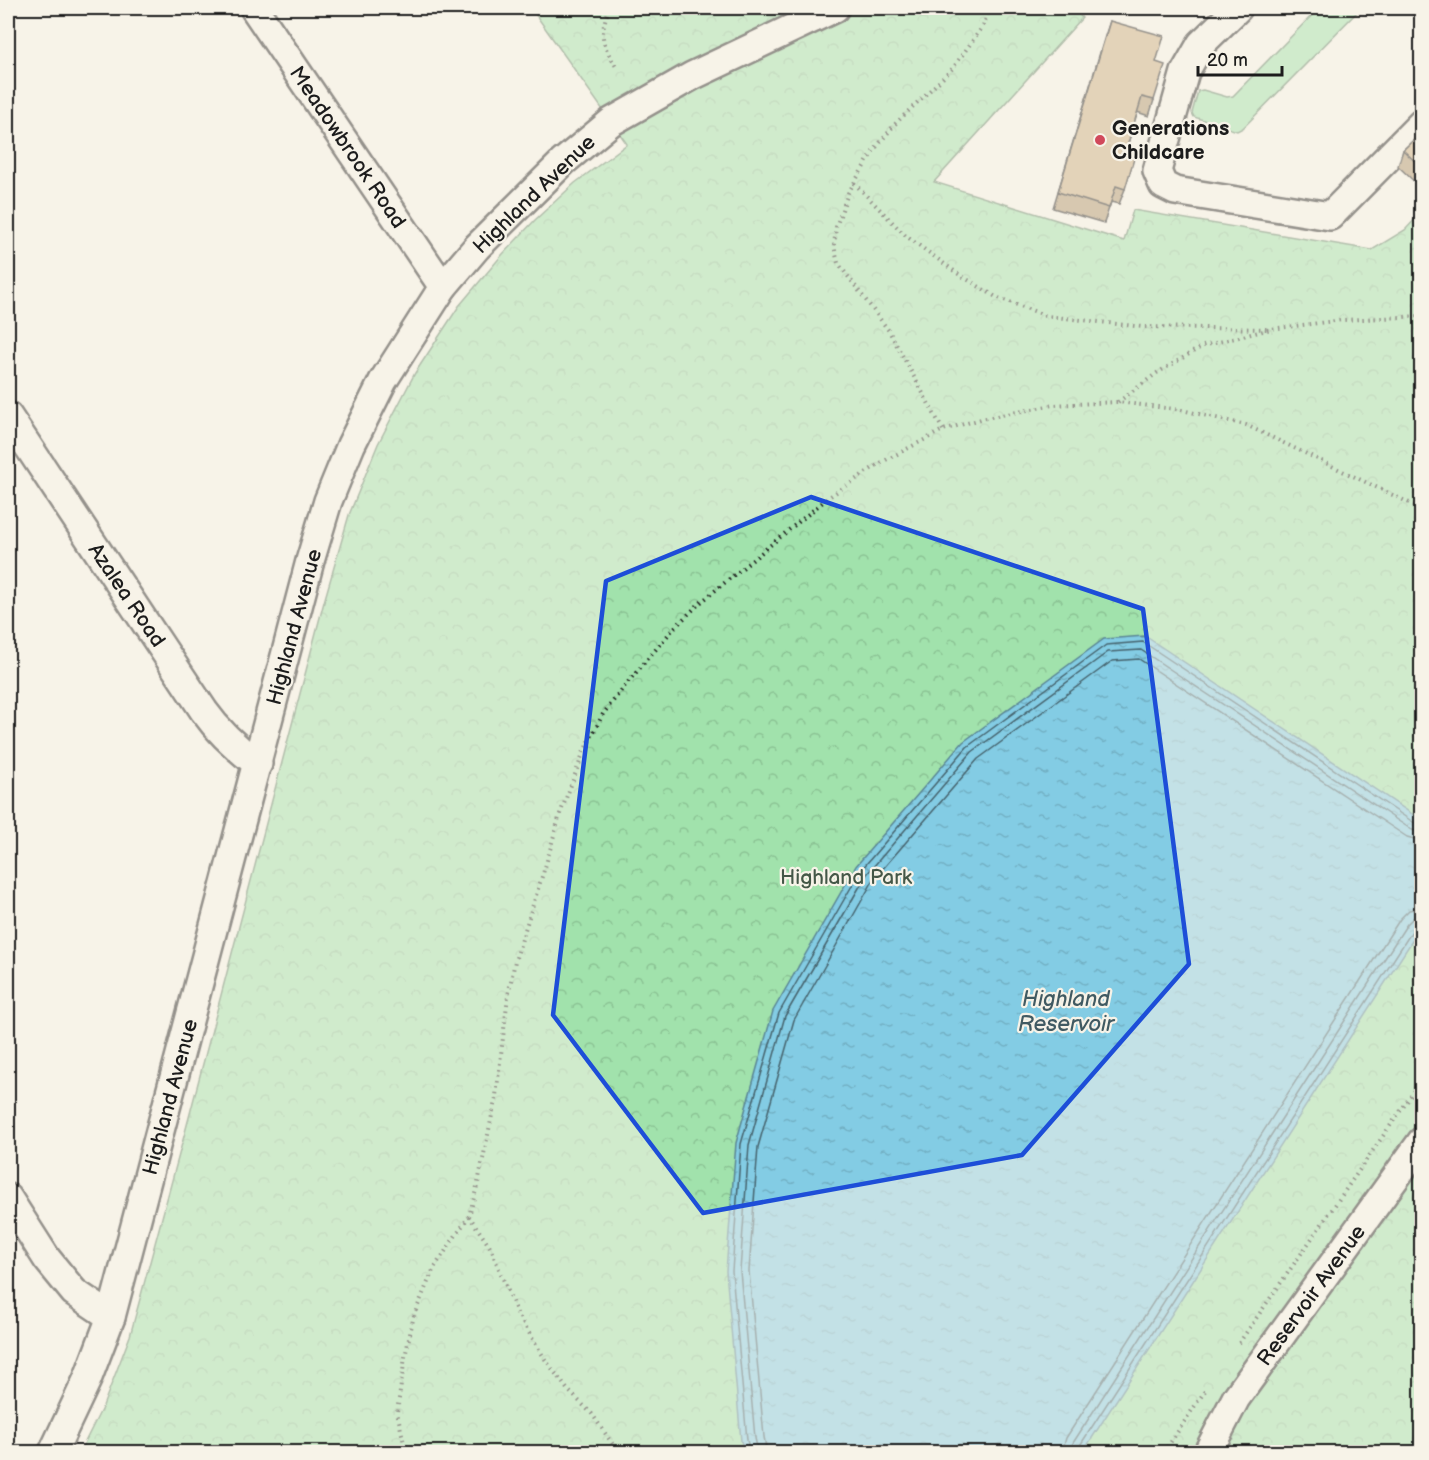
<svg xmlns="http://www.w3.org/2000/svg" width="1429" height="1460" viewBox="0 0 1429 1460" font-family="'Balsamiq Sans',sans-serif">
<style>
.grass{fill:#a1e2ac;stroke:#5e7f64;stroke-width:1.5}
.park{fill:url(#park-crowns);stroke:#5e7f64;stroke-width:1.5}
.water{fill:url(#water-ripples);stroke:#5a8694;stroke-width:1.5}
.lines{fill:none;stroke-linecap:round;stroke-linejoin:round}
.shore{stroke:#45626c;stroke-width:1.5}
.minor-casing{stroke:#1c1c1c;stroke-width:32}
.path{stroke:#1c1c1c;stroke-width:4;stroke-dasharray:1.5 4.5;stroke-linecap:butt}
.minor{stroke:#f7f3e8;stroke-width:27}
.wall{fill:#af956e;stroke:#1c1c1c;stroke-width:1.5}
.building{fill:#cbad80;stroke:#1c1c1c;stroke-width:1.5}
.marked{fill:none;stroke:#1d4ed8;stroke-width:4.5;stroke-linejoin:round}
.poi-dot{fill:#d1495b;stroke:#f7f3e8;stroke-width:2}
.labels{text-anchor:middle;stroke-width:4.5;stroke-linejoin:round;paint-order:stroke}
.poi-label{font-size:21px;font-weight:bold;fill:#1c1c1c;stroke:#f7f3e8;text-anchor:start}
.street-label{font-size:21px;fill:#1c1c1c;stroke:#f7f3e8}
.park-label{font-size:21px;fill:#445747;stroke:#f7f3e8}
.water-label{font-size:22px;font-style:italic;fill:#405a62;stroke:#f7f3e8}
</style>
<defs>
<pattern id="park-crowns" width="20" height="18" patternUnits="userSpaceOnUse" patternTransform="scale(1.5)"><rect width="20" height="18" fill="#a1e2ac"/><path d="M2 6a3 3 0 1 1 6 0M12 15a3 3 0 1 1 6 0" fill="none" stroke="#8ac193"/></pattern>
<pattern id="water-ripples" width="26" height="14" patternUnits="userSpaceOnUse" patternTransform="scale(1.5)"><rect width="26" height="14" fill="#83cce4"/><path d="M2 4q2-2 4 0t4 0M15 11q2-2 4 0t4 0" fill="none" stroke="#71afc3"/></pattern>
</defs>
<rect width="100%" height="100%" fill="#f7f3e8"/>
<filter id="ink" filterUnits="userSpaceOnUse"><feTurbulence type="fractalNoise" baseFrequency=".0167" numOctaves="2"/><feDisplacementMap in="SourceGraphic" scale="12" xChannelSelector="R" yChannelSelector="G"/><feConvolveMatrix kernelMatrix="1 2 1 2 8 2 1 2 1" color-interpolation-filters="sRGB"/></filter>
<g filter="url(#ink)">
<!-- grass -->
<polygon class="grass" points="1319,8 1361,8 1243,128 1237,131 1194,117 1192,113 1198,91 1203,90 1227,97 1233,96"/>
<!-- park -->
<polygon class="park" points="531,8 1074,8 1082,18 934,182 1124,241 1133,210 1372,250 1405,230 1421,213 1421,1452 80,1452 103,1406 130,1336 187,1125 324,602 349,515 378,444 415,373 459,306 502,255 535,220 575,183 627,144"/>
<!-- water -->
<polygon class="water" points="1145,636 1421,820 1421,927 1083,1452 745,1452 741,1441 726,1271 736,1143 773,1011 856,866 963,742 1104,639"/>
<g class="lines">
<!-- shore -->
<g class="shore">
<polyline points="750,1452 747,1440 732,1271 741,1144 779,1013 861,870 967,747 1106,645 1143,642 1416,824 1422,825"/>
<polyline points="758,1452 755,1438 740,1271 749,1145 785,1016 867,874 972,752 1108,652 1141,650 1412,830 1422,832"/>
<polyline points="767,1452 764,1437 749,1271 758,1147 794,1020 874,879 978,759 1112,661 1139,659 1407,837 1422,841"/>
<polyline points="1062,1452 1066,1438 1400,919 1409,910 1422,908"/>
<polyline points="1071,1452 1073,1443 1407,924 1413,918 1422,917"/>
<polyline points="1078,1452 1079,1447 1414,928 1422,925"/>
</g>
<defs>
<g id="minor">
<polyline points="254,8 443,287"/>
<polyline points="1238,8 1201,44 1185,72 1157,171 1163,185 1175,191 1330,216 1422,123"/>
<path d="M8,416L204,711C219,732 236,748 258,764"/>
<polyline points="8,1198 47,1259 74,1292 111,1317"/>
<polyline points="53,1452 87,1380 111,1317 310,561 328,501 351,445 383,381 443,287 477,247 563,162 611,122 692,76 835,8"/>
<polyline points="1208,1452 1236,1398 1422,1141"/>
</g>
</defs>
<!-- minor casing -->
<use href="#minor" class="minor-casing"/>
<!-- path -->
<g class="path">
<path d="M609,8C599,37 601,42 617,68"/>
<polyline points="854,183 906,236 957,273 996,297 1047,316 1143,327 1271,329"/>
<polyline points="1118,402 1157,373 1203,346 1271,329 1343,320 1422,316"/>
<polyline points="943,430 889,331 838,263 834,246 836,227 848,193 874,150 896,123 953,68 983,26 990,8"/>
<polyline points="469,1216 490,1247 517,1313 545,1359 567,1389 592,1414 618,1452"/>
<polyline points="1239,1343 1422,1080"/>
<polyline points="406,1452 397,1412 405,1357 414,1315 434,1268 469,1216 478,1183 496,1096 508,996 515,961 546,864 560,814 584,751 603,714 628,682 674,628 700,603 829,497 882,462 943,430 981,419 1053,405 1118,402 1182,410 1246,425 1422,509"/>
<polyline points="1164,1452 1207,1388"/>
</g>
<!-- minor -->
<use href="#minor" class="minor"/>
</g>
<!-- wall -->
<g class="wall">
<polygon points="1110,21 1156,62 1154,100 1149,116 1137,112 1126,150 1125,189 1119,204 1111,202 1104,223 1053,208 1105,36"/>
<polygon points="1422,132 1422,189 1398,166 1403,150"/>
</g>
<!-- building -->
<g class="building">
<polygon points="1110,21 1164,36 1156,62 1165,65 1154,100 1142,97 1126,150 1136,152 1125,189 1116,186 1109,208 1058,192"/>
<polygon points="1422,132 1422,168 1403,150"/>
</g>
</g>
<!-- marked area -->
<path d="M0 0H1429V1460H0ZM811,497L1143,609L1189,964L1022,1155L703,1213L553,1015L606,581Z" fill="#f7f3e8" fill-opacity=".55" fill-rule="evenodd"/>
<path class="marked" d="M811,497L1143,609L1189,964L1022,1155L703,1213L553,1015L606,581Z"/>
<!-- markers -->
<circle class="poi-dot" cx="1100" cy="140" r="6"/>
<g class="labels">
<!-- poi labels -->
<g class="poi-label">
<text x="1112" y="135">Generations<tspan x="1112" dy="24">Childcare</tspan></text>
</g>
<!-- street labels -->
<g class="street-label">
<text transform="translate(348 147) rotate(56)" y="7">Meadowbrook Road</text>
<text transform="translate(534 194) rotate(-44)" y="7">Highland Avenue</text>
<text transform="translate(127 595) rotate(56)" y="7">Azalea Road</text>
<text transform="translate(294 627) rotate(-75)" y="7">Highland Avenue</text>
<text transform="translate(170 1097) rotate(-75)" y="7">Highland Avenue</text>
<text transform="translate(1311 1295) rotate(-54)" y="7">Reservoir Avenue</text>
</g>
<!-- park labels -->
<g class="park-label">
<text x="846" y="884">Highland Park</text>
</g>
<!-- water labels -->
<g class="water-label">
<text x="1066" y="1006">Highland<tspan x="1066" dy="25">Reservoir</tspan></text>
</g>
</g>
<!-- margin -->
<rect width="1429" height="1460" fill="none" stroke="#f7f3e8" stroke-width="30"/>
<rect x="15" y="15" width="1399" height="1430" fill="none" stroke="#1c1c1c" stroke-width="2" filter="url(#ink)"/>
<!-- scale -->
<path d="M1198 66v9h84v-9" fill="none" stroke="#1c1c1c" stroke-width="3"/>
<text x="1207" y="66" font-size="18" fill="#1c1c1c" stroke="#f7f3e8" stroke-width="4.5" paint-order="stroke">20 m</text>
</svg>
